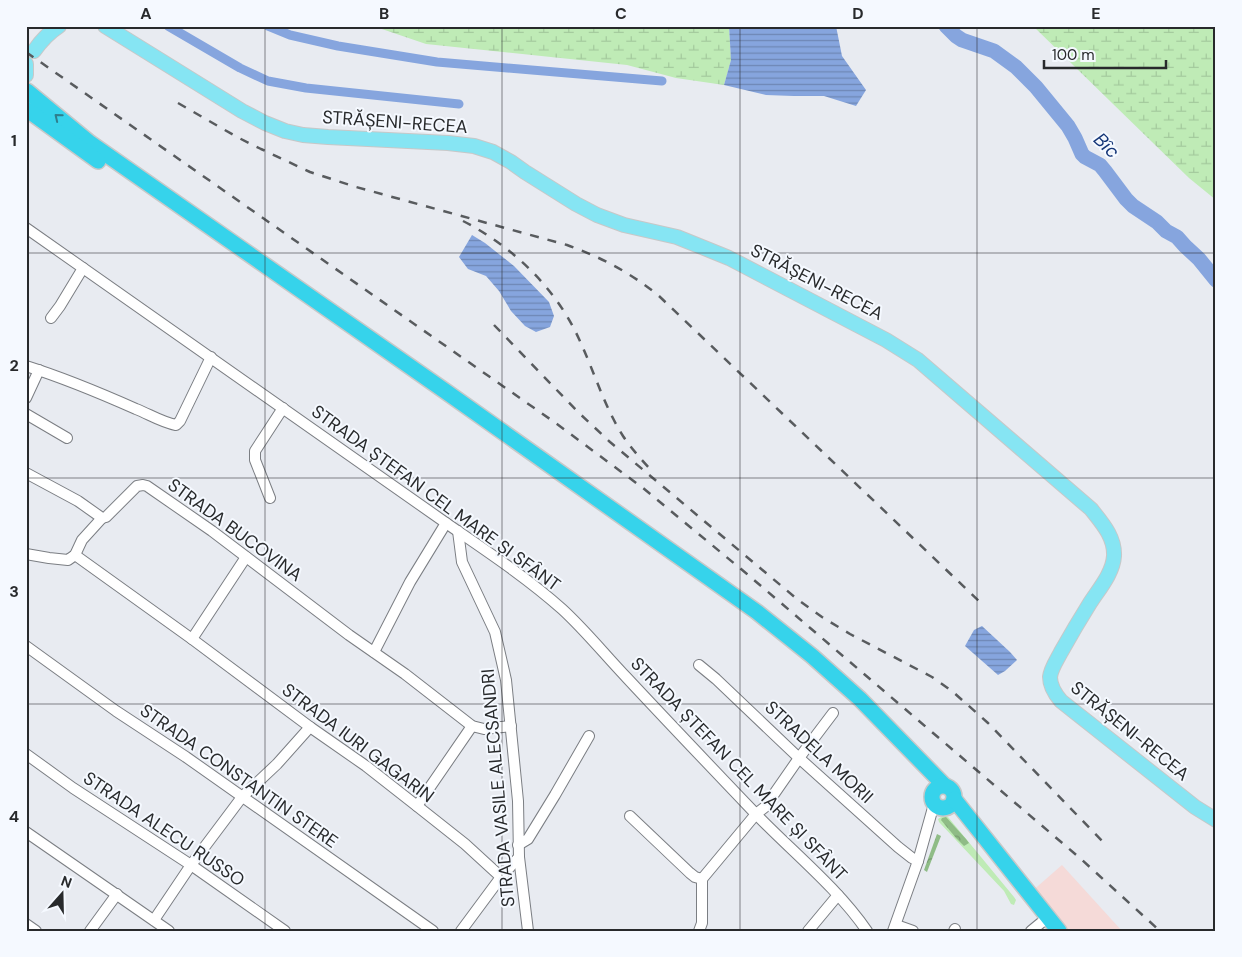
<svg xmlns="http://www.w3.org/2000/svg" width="1242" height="957" viewBox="0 0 1242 957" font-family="'DM Sans',sans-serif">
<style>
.commercial{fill:#f5dad8}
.grass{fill:#bfebb6}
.forest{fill:url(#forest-crowns)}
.wetland{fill:url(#wetland-marsh)}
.water{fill:url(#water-rules)}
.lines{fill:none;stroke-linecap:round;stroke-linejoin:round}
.canal{stroke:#86a5de;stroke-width:9}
.river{stroke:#86a5de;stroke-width:15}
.minor-casing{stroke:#7b7e83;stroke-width:12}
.major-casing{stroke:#c7c8c8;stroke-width:16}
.highway-casing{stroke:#c7c8c8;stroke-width:18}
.minor{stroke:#fff;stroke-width:10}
.major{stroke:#86e5f3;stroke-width:14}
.highway{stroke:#36d3eb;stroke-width:15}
.rail{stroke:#585b5e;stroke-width:2.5;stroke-dasharray:9 9;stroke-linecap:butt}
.oneway{stroke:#2f7e8c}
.grid{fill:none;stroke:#282a2c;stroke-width:1;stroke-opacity:0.55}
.labels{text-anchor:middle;stroke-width:4;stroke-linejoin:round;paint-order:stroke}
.street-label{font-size:18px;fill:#282a2c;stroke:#f5f9ff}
.water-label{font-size:19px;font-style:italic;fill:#143577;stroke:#f5f9ff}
.neatline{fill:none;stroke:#282a2c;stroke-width:2}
.grid-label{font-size:16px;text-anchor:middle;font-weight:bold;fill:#282a2c}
</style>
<defs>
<pattern id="forest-crowns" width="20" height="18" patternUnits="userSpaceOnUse" patternTransform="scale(1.25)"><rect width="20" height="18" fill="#8fbc86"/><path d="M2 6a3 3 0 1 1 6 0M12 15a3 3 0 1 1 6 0" fill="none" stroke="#75996e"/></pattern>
<pattern id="wetland-marsh" width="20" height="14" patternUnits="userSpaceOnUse" patternTransform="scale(1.25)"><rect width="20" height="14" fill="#bfebb6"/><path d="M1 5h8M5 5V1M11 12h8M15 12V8" fill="none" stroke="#a4ca9d"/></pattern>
<pattern id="water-rules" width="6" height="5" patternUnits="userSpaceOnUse" patternTransform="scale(1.25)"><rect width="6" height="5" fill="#86a5de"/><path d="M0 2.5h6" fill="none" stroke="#6e87b4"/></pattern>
</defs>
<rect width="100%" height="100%" fill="#e8ebf1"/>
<!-- commercial -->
<polygon class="commercial" points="1062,865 1122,931 1064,931 1030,893"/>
<!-- grass -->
<polygon class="grass" points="944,815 948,817 1014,897 1016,900 1014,905 1011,904 1004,891 939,822 938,819"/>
<!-- forest -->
<g class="forest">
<polygon points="946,817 966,839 969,843 964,846 956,838 941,820 942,818"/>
<polygon points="937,834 941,836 927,872 924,870"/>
</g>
<!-- wetland -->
<g class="wetland">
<polygon points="372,26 729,26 731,60 724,85 676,78 627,65 426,44 376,27"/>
<polygon points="1033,26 1216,26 1216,200 1189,178"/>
</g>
<!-- water -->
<g class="water">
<polygon points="729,26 836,26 842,56 866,90 856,106 824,96 794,96 766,95 724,85 731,60"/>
<polygon points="472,235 485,243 514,266 549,302 554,316 550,327 536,332 525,326 511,311 499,291 486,276 468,269 459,257"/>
<polygon points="982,626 1010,652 1017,660 1005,671 998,675 965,646 974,630"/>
</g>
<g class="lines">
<!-- canal -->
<g class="canal">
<polyline points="168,26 240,68 268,81 306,88 459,104"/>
<polyline points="268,26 290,35 338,46 437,62 662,81"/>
</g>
<!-- river -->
<polyline class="river" points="946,26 956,36 962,40 994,51 1016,67 1036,87 1068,126 1075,138 1082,154 1085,157 1100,165 1105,171 1126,199 1133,206 1157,222 1166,231 1177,237 1185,246 1199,259 1216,280"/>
<defs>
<g id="minor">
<path d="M26,228L446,523C485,550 526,577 562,609C585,630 605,655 627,678C668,722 710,766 752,810C790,850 836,886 867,931"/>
<polyline points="51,318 60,306 83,268"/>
<path d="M26,366C64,378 100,393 136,409C149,414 161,422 176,425L180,421L211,357"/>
<polyline points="26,398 39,370"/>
<polyline points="26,414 67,438"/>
<polyline points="26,473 78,501 102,518 106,517 137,486 143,485 147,486 212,531 349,635 405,674 472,726 484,729 511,726"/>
<polyline points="270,498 255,460 255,451 283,408"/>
<polyline points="458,531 462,562 495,632 506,680 518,801 519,857 528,931"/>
<polyline points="26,554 49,558 68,560 75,555 82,540 102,518"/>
<polyline points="75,555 192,639 310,727 366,766 417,806 465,844 501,877"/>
<polyline points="192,639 246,557"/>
<polyline points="26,646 116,711 186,757 433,931"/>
<polyline points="374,652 410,582 446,523"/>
<polyline points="699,665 716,679 799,758 898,847 912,858 918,861"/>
<polyline points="26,754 73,788 191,865 285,931"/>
<polyline points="417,806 472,726"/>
<polyline points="630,816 690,873 695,877 702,879"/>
<polyline points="26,832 169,931"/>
<polyline points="518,845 528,839 555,795 589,736"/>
<polyline points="154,920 191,865 242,797 277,764 310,727"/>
<polyline points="26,924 36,931"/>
<polyline points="896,925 913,931"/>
<polyline points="90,931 117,894"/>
<polyline points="461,931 501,877 519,857"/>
<polyline points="699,931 702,923 702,879 756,814 765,807 799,758 833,713"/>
<polyline points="808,931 838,895"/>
<polyline points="893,931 918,861 934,804"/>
<polyline points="954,931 955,929"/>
<polyline points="1031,931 1042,922"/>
</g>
<g id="major">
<path d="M105,26L242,111L265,123L285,131L303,135L328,137L448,143L474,146L493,152L511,162L525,172L576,204L597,215L624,225L677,237L729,258L886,340L918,360L1091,509C1102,523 1115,537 1114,556C1113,573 1099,589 1090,603C1080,619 1070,636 1061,652C1057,660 1051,668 1050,677C1050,686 1055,694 1061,701L1195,807L1216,820"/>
<path d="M34,51C41,41 48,33 59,26"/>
<polyline points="26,64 26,75"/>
</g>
<g id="highway">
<polyline points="27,91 90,143 445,391 757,612 812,656 860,699 944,785"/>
<polyline points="26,109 98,161"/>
<circle cx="943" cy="797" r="11"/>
<polyline points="954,799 1059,931"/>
</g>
</defs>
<!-- minor casing -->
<use href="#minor" class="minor-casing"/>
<!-- major casing -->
<use href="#major" class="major-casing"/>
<!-- highway casing -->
<use href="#highway" class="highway-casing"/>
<!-- minor -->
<use href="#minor" class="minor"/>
<!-- major -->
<use href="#major" class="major"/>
<!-- highway -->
<use href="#highway" class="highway"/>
<!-- rail -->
<g class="rail">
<polyline points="26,52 557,424 643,488 747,574 953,750 1081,859 1160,931"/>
<path d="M178,103L237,137L261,149L310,172L356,187L567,245C601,257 631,273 659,296L981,603"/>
<path d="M463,221C512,246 556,288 579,339C594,371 604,406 623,436C631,448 640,458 650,469"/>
<polyline points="494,325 578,412 610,442 797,599 822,617 850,634 932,677 952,691 988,723 1106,845"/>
</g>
</g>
<!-- one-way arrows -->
<defs><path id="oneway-chevron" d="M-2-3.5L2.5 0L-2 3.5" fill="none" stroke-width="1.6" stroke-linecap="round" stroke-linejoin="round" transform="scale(1.25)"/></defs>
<use class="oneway" href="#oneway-chevron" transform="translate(58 117) rotate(-141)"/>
<!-- grid -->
<path class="grid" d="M265,26V931M502,26V931M740,26V931M977,26V931M26,253H1216M26,478H1216M26,704H1216"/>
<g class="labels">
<!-- street labels -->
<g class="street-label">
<text transform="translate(395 122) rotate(4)" y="6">STRĂȘENI-RECEA</text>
<text transform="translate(817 282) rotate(27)" y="6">STRĂȘENI-RECEA</text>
<text transform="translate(436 498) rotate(36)" y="6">STRADA ȘTEFAN CEL MARE ȘI SFÂNT</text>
<text transform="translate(235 530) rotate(36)" y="6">STRADA BUCOVINA</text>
<text transform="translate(1130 731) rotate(39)" y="6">STRĂȘENI-RECEA</text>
<text transform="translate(358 743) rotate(37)" y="6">STRADA IURI GAGARIN</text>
<text transform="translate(819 752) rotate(43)" y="6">STRADELA MORII</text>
<text transform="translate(739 769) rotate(46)" y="6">STRADA ȘTEFAN CEL MARE ȘI SFÂNT</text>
<text transform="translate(239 776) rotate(35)" y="6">STRADA CONSTANTIN STERE</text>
<text transform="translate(498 788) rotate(-95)" y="6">STRADA VASILE ALECSANDRI</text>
<text transform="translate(164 829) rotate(34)" y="6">STRADA ALECU RUSSO</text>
</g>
<!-- water labels -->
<g class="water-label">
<text transform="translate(1107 145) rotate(44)" y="7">Bîc</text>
</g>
</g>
<!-- border -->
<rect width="1242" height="957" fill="none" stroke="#f5f9ff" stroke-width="55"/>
<!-- north arrow -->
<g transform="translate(62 894) rotate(20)" stroke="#f5f9ff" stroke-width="4" paint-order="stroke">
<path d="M0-4L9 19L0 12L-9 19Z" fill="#282a2c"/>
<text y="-8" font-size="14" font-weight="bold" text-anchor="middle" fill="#282a2c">N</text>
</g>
<!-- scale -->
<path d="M1044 60v8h122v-8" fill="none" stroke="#282a2c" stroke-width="2.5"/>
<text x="1052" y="60" font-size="15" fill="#282a2c" stroke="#f5f9ff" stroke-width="4" paint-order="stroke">100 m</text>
<rect x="28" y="28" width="1186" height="902" class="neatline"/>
<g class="grid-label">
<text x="146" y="19">A</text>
<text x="384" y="19">B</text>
<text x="621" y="19">C</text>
<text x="858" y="19">D</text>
<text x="1096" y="19">E</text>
<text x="14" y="146">1</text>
<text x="14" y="371">2</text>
<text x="14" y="597">3</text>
<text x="14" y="822">4</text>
</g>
</svg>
